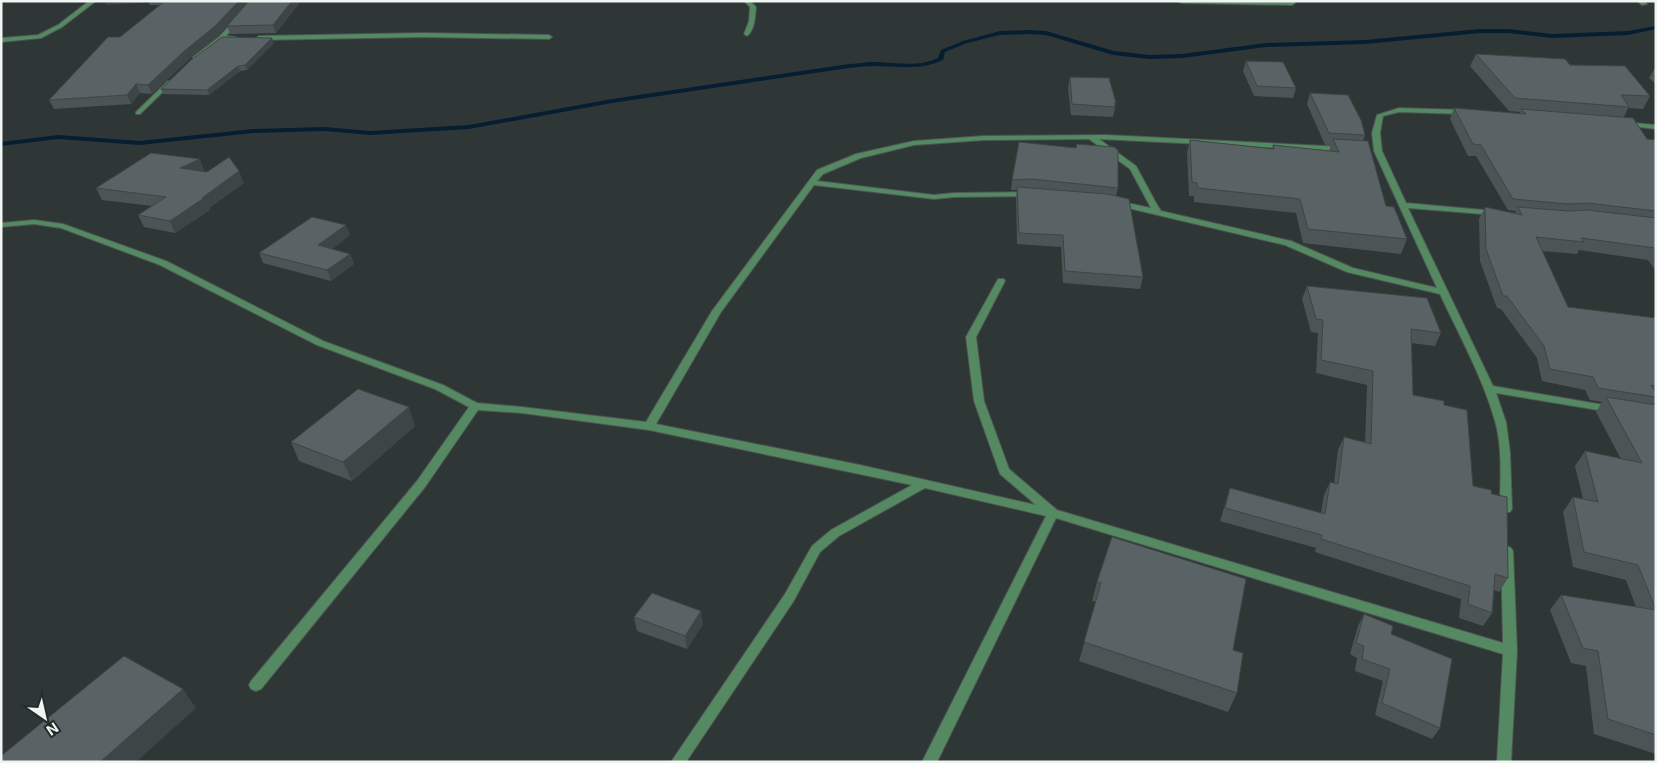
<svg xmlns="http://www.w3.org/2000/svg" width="1657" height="763" viewBox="0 0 1657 763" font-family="Inter,sans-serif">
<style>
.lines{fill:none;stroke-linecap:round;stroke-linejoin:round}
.stream{fill:#061e32;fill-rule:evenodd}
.minor-casing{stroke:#4d5554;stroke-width:2}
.minor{fill:#558961;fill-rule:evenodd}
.wall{fill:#4d5456}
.shaded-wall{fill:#3e4546}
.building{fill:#596264;stroke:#3e4546}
</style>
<rect width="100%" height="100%" fill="#2e3735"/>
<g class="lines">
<!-- stream -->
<path class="stream" d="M1656,26V29L1628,35L1552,38L1509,33H1480L1365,44L1266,47L1182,58L1149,59L1113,55L1046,35L1029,34L1000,35L967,43L945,52L943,60C920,71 897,66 873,66C865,66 857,67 849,68L612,103L469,129L370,135L325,131L253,133L140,145L58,139L1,146V142L58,135L140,141L253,129L325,127L370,131L469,125L612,99L849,64C857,64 865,62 873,62C895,62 917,68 938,58L941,50L963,41L1000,31L1029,30L1046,31L1114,51L1149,55L1182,54L1266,43L1365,40L1480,29H1509L1552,34L1628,31Z"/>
<defs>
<g id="minor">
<polygon points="89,1 96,1 62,27 41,38 1,42 1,38 38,35 58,25"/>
<polygon points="252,1 258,1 226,36 236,37 236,39 222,40 197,59 193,59 193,57 219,37"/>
<path d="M744,1H750L756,7C755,17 755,30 747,36L744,34L749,21L750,7Z"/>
<polygon points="1178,1 1294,1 1295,3 1292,5 1181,3"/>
<polygon points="1637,1 1644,1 1647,4 1642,5"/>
<polygon points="423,33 549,35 552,37 549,39 423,37 259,40 256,38 259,36"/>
<polygon points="168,81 173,82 140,114 136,114 136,112"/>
<path d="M1399,108L1465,110L1468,112L1465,114L1399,112L1383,116L1380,133L1382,151L1406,203L1495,211L1499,213L1495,215L1408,208L1493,386L1610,406L1615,409L1610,412L1496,393L1506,422L1510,452L1512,509L1510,512H1502L1500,509C1500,480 1503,449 1495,421C1483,378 1459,335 1440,294L1347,272L1285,245L1115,205L1114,203L1118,201L1151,208L1130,169L1089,139L984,140L914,145L861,158L823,174L817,181L934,195L954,193L1029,192L1033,194L1029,196L954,197L934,199L814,185L721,312L656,424L860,465L1036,505L1000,474L974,401L966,337L997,281L998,279H1004L1005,281L976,337L984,401L1009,469L1057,510L1503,643L1501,551L1503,548L1507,546L1511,548L1513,551L1517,651L1511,762H1497L1503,654L1056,518L937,762H922L1046,516L925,488L839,536L820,552L793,602L686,762H671L785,594L812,546L831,530L912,485L649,430L522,413L478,410L425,487L261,689L256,691L251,689L249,685L251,681L417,481L469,407L435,389L317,345L160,265L61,228L34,224L1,227V223L34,220L63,224L166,261L323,341L443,385L477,403L522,407L646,422L712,311L817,170L856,154L914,141L984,136L1106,135L1345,147V151H1342L1099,139L1136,166L1156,203L1161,211L1291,241L1353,268L1437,288L1374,151L1372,133L1377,115Z"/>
<polygon points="1624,122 1656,125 1656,129 1622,125 1622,123"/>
</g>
</defs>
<!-- minor casing -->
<use href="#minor" class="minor-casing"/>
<!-- minor -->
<use href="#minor" class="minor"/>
</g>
<!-- wall -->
<g class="wall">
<polygon points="148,1 301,1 276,33 230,34 227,26 230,22 218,36 187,61 152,94 140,93 131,104 54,109 49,100 120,37 161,5 150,5"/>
<polygon points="274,43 247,70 240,71 209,95 163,94 161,89"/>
<polygon points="1476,54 1570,65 1650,96 1643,109 1628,108 1624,117 1647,139 1656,140 1656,271 1648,260 1579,250 1577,254 1542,251 1568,307 1656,318 1656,400 1653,405 1656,405 1656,754 1594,734 1586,666 1571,663 1550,610 1561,595 1636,607 1626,580 1573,567 1563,512 1573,497 1583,499 1575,466 1585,451 1621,459 1596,412 1602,402 1590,400 1585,390 1542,381 1537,358 1501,309 1497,308 1480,261 1479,219 1485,207 1515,213 1516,211 1508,210 1476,156 1468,156 1450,119 1454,108 1519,114 1520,112 1509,111 1470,66"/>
<polygon points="1246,61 1296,88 1293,98 1254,96 1243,71"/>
<polygon points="1655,68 1656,68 1656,84 1649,78"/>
<polygon points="1070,77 1116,103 1113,117 1071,115 1068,88"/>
<polygon points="1310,93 1365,135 1363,141 1386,206 1407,239 1401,254 1303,243 1296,213 1194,202 1194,196 1189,196 1187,153 1190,140 1272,149 1273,145 1329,151 1331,145 1325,145 1307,104"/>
<polygon points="1077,144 1118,188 1116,196 1143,277 1140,289 1063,283 1061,247 1017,244 1016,198 1017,190 1011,190 1012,180 1076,148"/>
<polygon points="204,170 203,171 244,183 209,208 210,210 175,233 144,227 138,215 152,206 102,200 96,188"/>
<polygon points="350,235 332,249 350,254 354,264 331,281 263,263 259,253"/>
<polygon points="1307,286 1441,333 1435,346 1411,343 1413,395 1444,405 1473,486 1508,578 1499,592 1494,590 1492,613 1483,626 1459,618 1461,599 1315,552 1316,548 1220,521 1230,488 1321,513 1324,495 1330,482 1334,483 1338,450 1344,437 1365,443 1367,385 1316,373 1318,333 1311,332 1302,299"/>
<polygon points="415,426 352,481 299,461 291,442"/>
<polygon points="1112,537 1233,650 1237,693 1228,712 1079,661 1096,602 1092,601 1097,582"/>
<polygon points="1364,614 1391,634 1440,728 1432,739 1375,715 1383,681 1355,671 1357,658 1350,654 1358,626"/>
<polygon points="634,617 703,624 687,649 637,631"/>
</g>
<!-- shaded-wall -->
<g class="shaded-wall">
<polygon points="105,1 142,1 141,3 107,5"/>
<polygon points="239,1 250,1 218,36 187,61 152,94 148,85"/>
<polygon points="292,1 301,1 276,33 273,25"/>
<polygon points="272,38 274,43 247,70 245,65"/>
<polygon points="238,66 240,71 209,95 207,90"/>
<polygon points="136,84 140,93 131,104 127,95"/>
<polygon points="200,159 204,170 185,180 180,168"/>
<polygon points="239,171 244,183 209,208 210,210 175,233 170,221"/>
<polygon points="346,225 350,235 322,256 318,245"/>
<polygon points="350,254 354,264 331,281 327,270"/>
<polygon points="409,407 415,426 352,481 343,462"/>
<polygon points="701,611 703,624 687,649 685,636"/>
<polygon points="183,689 196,708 136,762 100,762"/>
</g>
<!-- building -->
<g class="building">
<polygon points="165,1 239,1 214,27 183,52 148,85 136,84 127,95 49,100 108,37 120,37"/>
<polygon points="249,1 292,1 273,25 227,26"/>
<polygon points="222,37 272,38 245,65 238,66 207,90 161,89 191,60"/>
<polygon points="1476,54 1565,59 1570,65 1625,66 1650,96 1621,95 1629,107 1515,98"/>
<polygon points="1246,61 1283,62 1296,88 1257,86"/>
<polygon points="1070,77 1109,78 1116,103 1114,103 1115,107 1072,104"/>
<polygon points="1310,93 1348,95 1361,120 1365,135 1329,133"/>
<polygon points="1454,108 1526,114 1521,109 1633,118 1647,139 1656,140 1656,211 1587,203 1568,204 1513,199 1481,145 1473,144"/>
<polygon points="1333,139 1368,141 1386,206 1394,207 1407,239 1308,229 1300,199 1198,188 1197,183 1192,182 1190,140 1274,149 1273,145 1339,152"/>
<polygon points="1019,142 1076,148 1077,144 1114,147 1118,150 1118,188 1032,179 1012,180"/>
<polygon points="151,153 200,159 180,168 207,172 229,157 239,171 202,198 204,198 170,221 138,215 166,197 96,188"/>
<polygon points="1017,187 1107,194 1129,199 1143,277 1065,271 1063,235 1019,233"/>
<polygon points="1485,207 1522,215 1518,207 1568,211 1587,210 1656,218 1656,249 1655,248 1581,238 1584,242 1536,237 1568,307 1656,318 1656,386 1651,385 1656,393 1656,397 1598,388 1593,377 1550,369 1544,346 1507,296 1503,296 1486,249"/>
<polygon points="312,217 346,225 318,245 350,254 327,270 259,253"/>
<polygon points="1307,286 1427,298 1441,333 1411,329 1413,395 1444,401 1444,405 1467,410 1473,486 1491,490 1492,494 1507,497 1508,578 1495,574 1492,613 1468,604 1470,586 1321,539 1322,535 1225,508 1230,488 1325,514 1330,482 1338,484 1344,437 1371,444 1373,371 1321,360 1323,320 1316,319"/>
<polygon points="358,389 409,407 343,462 291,442"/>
<polygon points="1606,397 1656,405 1656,735 1608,719 1598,651 1583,648 1561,595 1656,610 1638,565 1584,552 1573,497 1598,502 1585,451 1642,463"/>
<polygon points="1112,537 1246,579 1233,650 1243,653 1237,693 1084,642 1101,583 1097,582"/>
<polygon points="652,593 701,611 685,636 634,617"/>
<polygon points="1364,614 1393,626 1391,634 1452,659 1440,728 1382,703 1390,669 1362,659 1364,646 1356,643"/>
<polygon points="124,656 183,689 100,762 1,762 1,756"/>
</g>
<!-- border -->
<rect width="1657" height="763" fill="none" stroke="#f0f5f4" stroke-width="5"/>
<!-- north arrow -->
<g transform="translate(45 718) rotate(146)" stroke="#252d2b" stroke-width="4" paint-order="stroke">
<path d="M0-4L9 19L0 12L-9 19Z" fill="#f0f5f4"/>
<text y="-8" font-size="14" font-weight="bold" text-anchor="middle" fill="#f0f5f4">N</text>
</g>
</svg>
